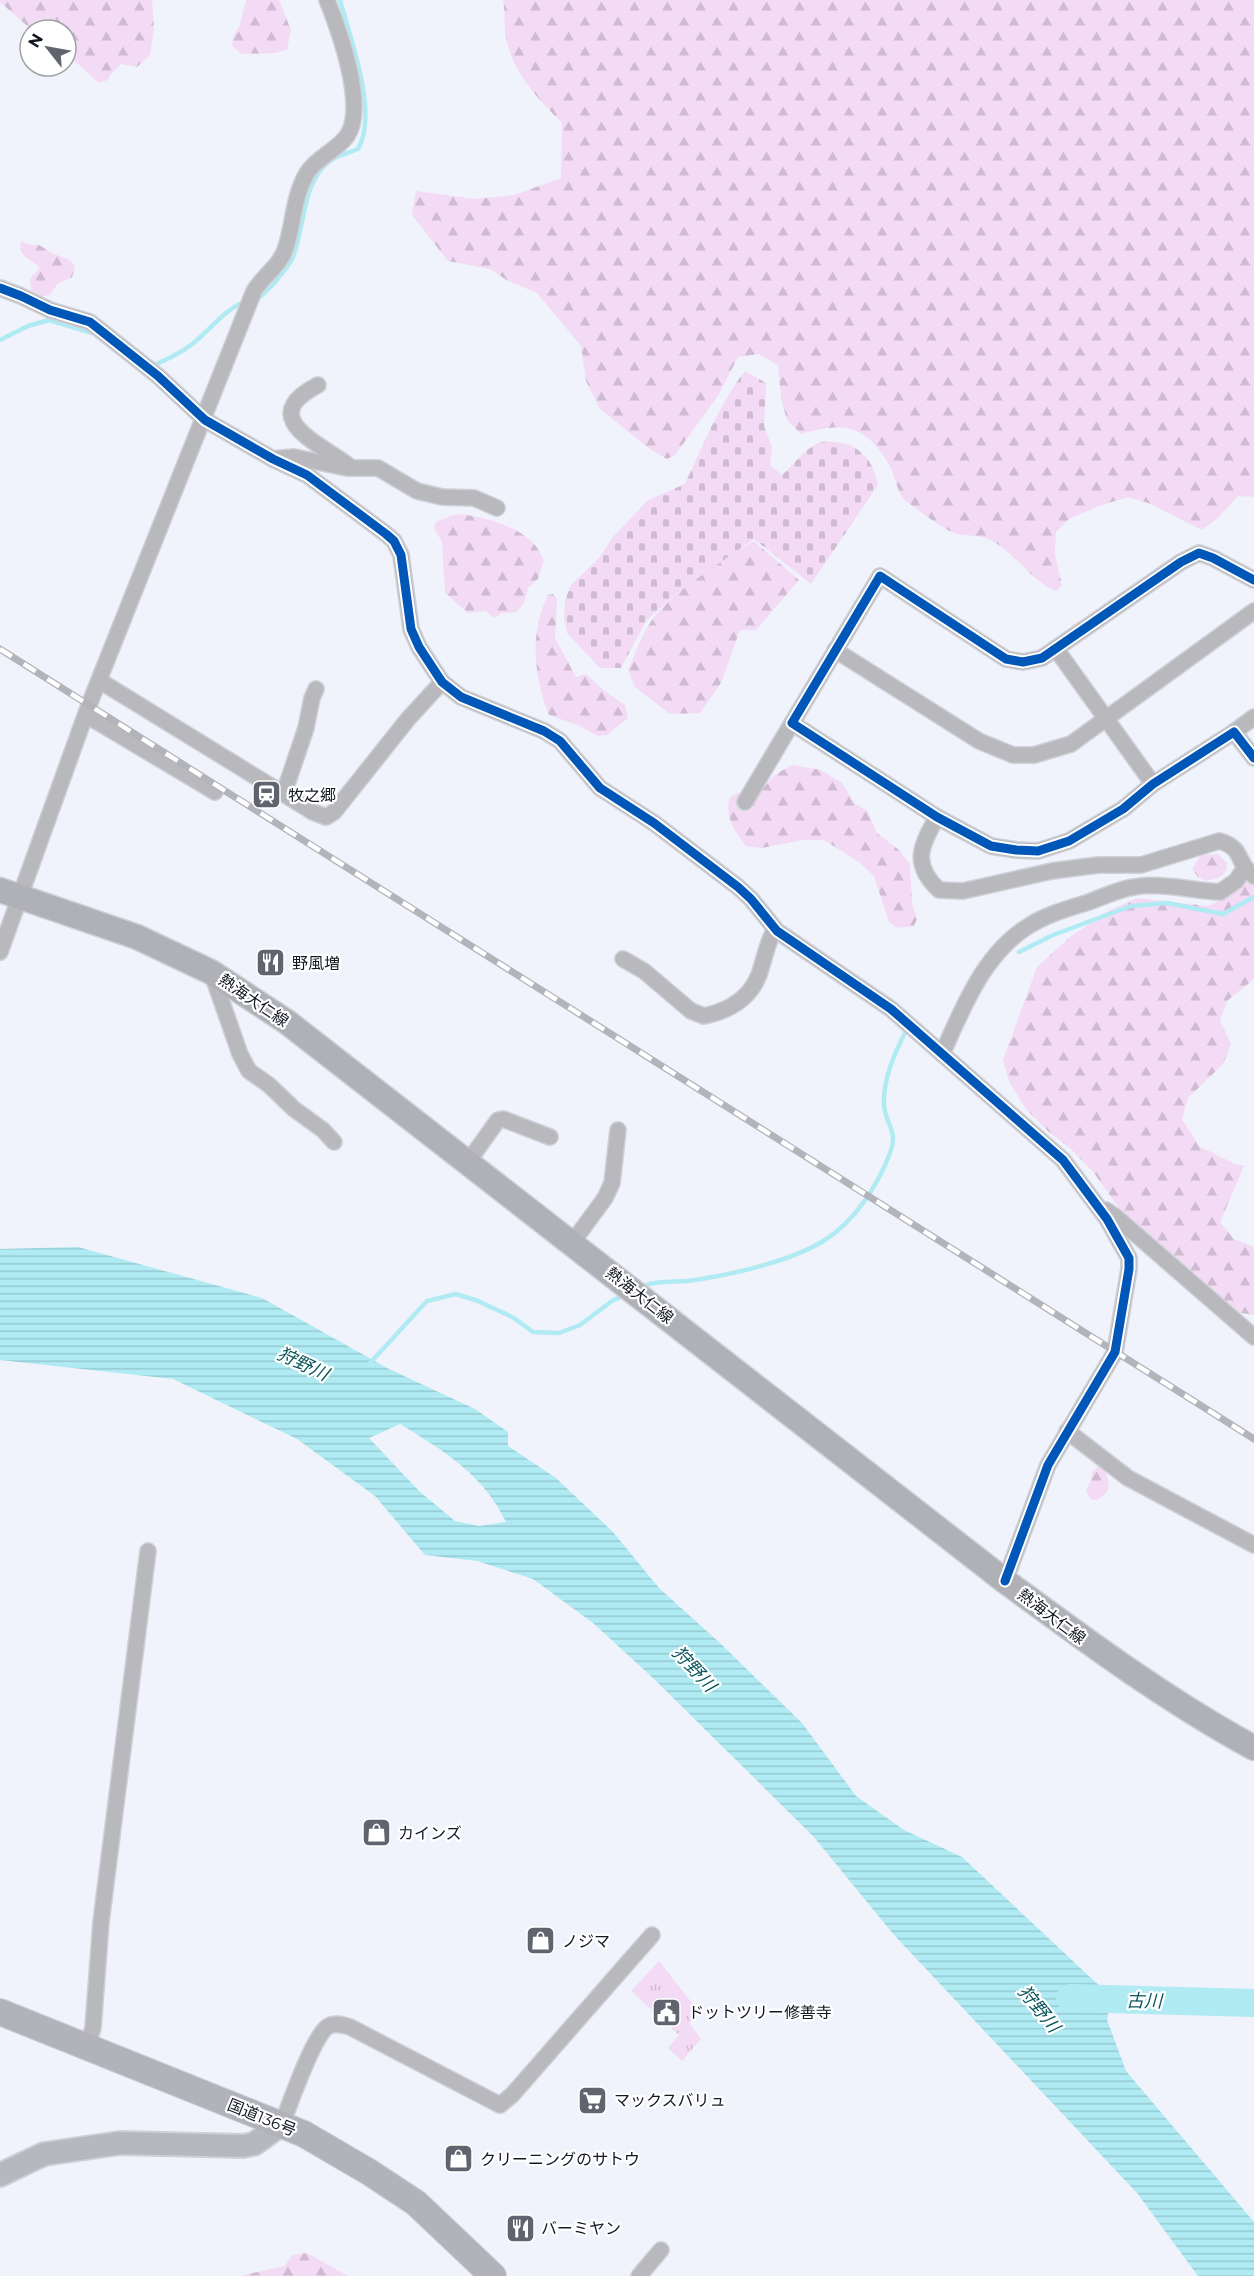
<svg xmlns="http://www.w3.org/2000/svg" width="1254" height="2276" viewBox="0 0 1254 2276" font-family="Montserrat,'Noto Sans JP',sans-serif">
<style>
.grass{fill:url(#grass-tufts)}
.forest{fill:url(#forest-firs)}
.cemetery{fill:url(#cemetery-stones)}
.water{fill:url(#water-rules);fill-rule:evenodd}
.lines{fill:none;stroke-linecap:round;stroke-linejoin:round}
.stream{stroke:#b0ebf3;stroke-width:4.5}
.river{stroke:#b0ebf3;stroke-width:28}
.minor-casing{stroke:#cdd1d7;stroke-width:18}
.secondary-casing{stroke:#cdd1d7;stroke-width:26}
.primary-casing{stroke:#cdd1d7;stroke-width:27}
.trunk-casing{stroke:#cdd1d7;stroke-width:28}
.minor{stroke:#b8b8bd;stroke-width:15}
.secondary{stroke:#b7b7be;stroke-width:22}
.primary{stroke:#b0b0b7;stroke-width:24}
.trunk{stroke:#b2b2ba;stroke-width:26}
.rail-casing{stroke:#b3b3ba;stroke-width:7}
.rail{stroke:#fff;stroke-width:4.5;stroke-dasharray:14;stroke-linecap:butt}
.cycleway-casing{stroke:#fff;stroke-width:13}
.cycleway{stroke:#0057b8;stroke-width:9}
.labels{text-anchor:middle;stroke-width:4.5;stroke-linejoin:round;paint-order:stroke}
.poi-label{font-size:16px;fill:#131722;stroke:#fff;text-anchor:start}
.street-label{font-size:16px;fill:#131722;stroke:#fff}
.water-label{font-size:18px;font-style:italic;fill:#0a565c;stroke:#fff}
</style>
<defs>
<pattern id="grass-tufts" width="24" height="20" patternUnits="userSpaceOnUse" patternTransform="scale(1.5)"><rect width="24" height="20" fill="#f3dbf5"/><path d="M3 7l-1-3M5 7V3M7 7l1-3M15 17l-1-3M17 17v-4M19 17l1-3" fill="none" stroke="#cfbbd2"/></pattern>
<pattern id="forest-firs" width="22" height="20" patternUnits="userSpaceOnUse" patternTransform="scale(1.5)"><rect width="22" height="20" fill="#f3dbf5"/><path d="M5 1l3.5 6h-7zM16 11l3.5 6h-7z" fill="#cfbbd2"/></pattern>
<pattern id="cemetery-stones" width="16" height="16" patternUnits="userSpaceOnUse" patternTransform="scale(1.5)"><rect width="16" height="16" fill="#f3dbf5"/><path d="M2 7V4a2 2 0 0 1 4 0v3zM10 15v-3a2 2 0 0 1 4 0v3z" fill="#cfbbd2"/></pattern>
<pattern id="water-rules" width="6" height="5" patternUnits="userSpaceOnUse" patternTransform="scale(1.5)"><rect width="6" height="5" fill="#b0ebf3"/><path d="M0 2.5h6" fill="none" stroke="#96c9d0"/></pattern>
</defs>
<rect width="100%" height="100%" fill="#f0f3fb"/>
<!-- grass -->
<polygon class="grass" points="659,1961 700,2013 689,2023 701,2039 682,2061 668,2048 679,2035 631,1991"/>
<!-- forest -->
<g class="forest">
<polygon points="0,0 152,0 154,29 150,55 137,67 121,64 110,75 108,80 99,83 66,53 66,30 32,30 0,2"/>
<polygon points="246,0 279,0 291,30 287,49 277,53 242,54 232,46 233,36 240,25"/>
<path d="M503,0H1254V500L1253,497L1238,496L1219,517L1202,530L1148,503L1128,497L1099,506L1069,519L1056,532L1055,554L1062,586L1056,591C1029,580 1015,551 988,539C977,534 963,537 952,532C945,530 907,503 903,498C896,489 895,474 889,465C866,424 842,422 801,434L787,420L781,398L778,365L759,354L738,357L718,396L675,455L667,459L651,450L600,409L586,381L581,346L537,293L508,281L490,269L448,261L412,215L416,191L475,199L514,195L561,178L562,123C539,99 515,76 507,42C503,29 506,14 503,0Z"/>
<path d="M21,241L31,245H39L54,254L68,259L73,263L75,269L72,277C58,284 60,279 50,295L38,297L31,290L30,279L40,267C30,259 17,256 21,241Z"/>
<path d="M456,514C480,515 518,526 534,544C538,548 541,555 544,560L538,579L528,588L524,603L517,612L503,613L494,618L486,611L468,613L445,593L442,542L434,528L436,522Z"/>
<path d="M754,541L799,580L756,630H740L721,683L700,713L670,714L635,687L628,670C635,654 642,634 652,620C676,588 720,562 754,541Z"/>
<path d="M553,594L557,599L555,638L576,677L586,674L602,689L625,705L628,718L607,735L598,736L580,726L549,715C534,676 529,633 548,595Z"/>
<path d="M792,765L821,770L842,783L855,804L867,810L877,833L899,850L910,864L912,904L917,919L914,926L897,928L889,922L874,876L859,862L824,840H803L762,848L746,846C734,831 724,815 730,797L744,790L761,791L773,776Z"/>
<path d="M1218,854L1227,863C1227,877 1217,879 1206,881L1198,877L1192,869L1201,855Z"/>
<polygon points="1254,869 1254,979 1227,1001 1220,1021 1231,1044 1223,1064 1188,1098 1182,1119 1199,1146 1235,1164 1244,1166 1220,1222 1234,1239 1254,1247 1254,1315 1235,1312 1131,1225 1094,1173 1071,1149 1049,1132 1026,1109 1009,1082 1003,1060 1037,967 1070,937 1108,911 1137,898 1208,906 1229,896 1244,877"/>
<path d="M1098,1466L1103,1468C1111,1482 1112,1493 1096,1500L1090,1499L1086,1491L1091,1480L1092,1472Z"/>
<polygon points="307,2253 348,2276 239,2276 285,2266 292,2255"/>
</g>
<!-- cemetery -->
<path class="cemetery" d="M745,371L766,383L764,426L772,447L770,465L782,475C794,465 806,446 822,442C826,441 832,442 836,442C860,444 874,462 878,485L811,584L754,539L678,592L646,621L621,668H600L567,633L564,617L565,600L571,585L599,558L613,537L648,500L685,484C703,446 719,404 745,371Z"/>
<!-- water -->
<path class="water" d="M78,1247L262,1298L389,1369L475,1409L508,1432V1446L556,1478L613,1532L659,1588L721,1644L802,1723L856,1796L904,1830L962,1857L1106,1992L1109,2007L1107,2020L1126,2071L1254,2222V2276H1198L1137,2193L894,1935L813,1836L654,1679L593,1623L533,1579L477,1561L425,1555L375,1496L297,1439L173,1379L0,1360V1249ZM400,1424C444,1451 483,1474 506,1522L479,1526L455,1521L419,1491L369,1438Z"/>
<g class="lines">
<!-- stream -->
<g class="stream">
<path d="M257,299C268,292 287,269 293,257C306,225 301,176 336,157C343,154 351,152 358,149C379,113 350,38 340,0"/>
<polyline points="0,340 28,326 49,320 92,333"/>
<path d="M150,367C165,360 178,355 191,345C209,331 225,309 246,301"/>
<polyline points="1019,952 1053,935 1131,906 1167,903 1223,914 1254,897"/>
<path d="M641,1287C658,1279 678,1283 695,1280C734,1274 792,1261 825,1240C855,1221 878,1185 890,1153C899,1131 885,1124 884,1105C883,1079 894,1054 906,1031"/>
<polyline points="370,1363 427,1301 456,1294 478,1301 514,1318 533,1332 559,1333 580,1325 612,1301 626,1294"/>
</g>
<!-- river -->
<polyline class="river" points="1070,1998 1254,2003"/>
<defs>
<g id="minor">
<polyline points="0,288 21,296 50,310 90,322 158,376 205,420 273,459 307,475 386,534 394,541 401,555 411,629 419,647 442,682 461,697 544,731 560,741 600,788 654,823 738,887 751,899 777,931 891,1009 1063,1160 1107,1219 1129,1258 1129,1269 1115,1352 1048,1465 1005,1581"/>
<path d="M318,385C254,418 321,444 349,466"/>
<polyline points="273,459 294,457 347,468 378,468 417,491 442,497 474,498 497,508"/>
<polyline points="1254,580 1213,558 1199,553 1181,562 1042,658 1023,662 1006,659 880,576 792,723 937,817 991,846 1016,850 1038,851 1069,841 1123,809 1153,784 1234,732 1254,758"/>
<polyline points="1056,649 1153,784"/>
<polyline points="835,650 979,741 1013,755 1034,755 1071,744 1254,611"/>
<polyline points="100,681 313,812 326,817 334,812 408,719 442,682"/>
<polyline points="86,715 215,792"/>
<polyline points="1234,732 1254,717"/>
<polyline points="284,793 306,728 312,698 316,689"/>
<polyline points="745,802 792,723"/>
<path d="M937,817C921,846 911,864 939,890L963,891L1052,871L1098,865H1141L1219,841C1245,848 1235,863 1254,876"/>
<path d="M0,952L89,705L254,291C263,276 281,265 286,247C294,222 293,197 307,173C317,157 336,151 347,136C367,107 339,30 327,0"/>
<path d="M623,959L644,971L691,1011L704,1016C733,1010 755,995 762,965C766,952 768,941 775,929"/>
<polyline points="212,974 240,1054 249,1071 269,1085 294,1109 323,1130 334,1142"/>
<path d="M942,1054C963,1008 983,955 1027,927C1045,915 1066,909 1086,903C1101,898 1118,889 1134,887C1158,882 1195,891 1220,892L1236,881L1244,869"/>
<polyline points="468,1162 498,1120 503,1119 550,1137"/>
<polyline points="1106,1210 1116,1217 1254,1337"/>
<polyline points="572,1243 605,1198 612,1183 618,1130"/>
<polyline points="1067,1431 1128,1478 1254,1545"/>
<polyline points="87,2047 93,2028 101,1922 148,1551"/>
<path d="M282,2124C290,2104 312,2039 327,2027C334,2022 343,2025 350,2027L500,2105L512,2095L652,1935"/>
<polyline points="639,2276 661,2250"/>
</g>
<polyline id="secondary" points="0,2175 44,2154 120,2143 243,2146 254,2144 282,2124"/>
<path id="primary" d="M0,890L137,937L211,972L287,1022L1005,1581C1085,1640 1166,1700 1254,1748"/>
<polyline id="trunk" points="0,2012 304,2134 369,2172 416,2203 493,2276"/>
</defs>
<!-- minor casing -->
<use href="#minor" class="minor-casing"/>
<!-- secondary casing -->
<use href="#secondary" class="secondary-casing"/>
<!-- primary casing -->
<use href="#primary" class="primary-casing"/>
<!-- trunk casing -->
<use href="#trunk" class="trunk-casing"/>
<!-- minor -->
<use href="#minor" class="minor"/>
<!-- secondary -->
<use href="#secondary" class="secondary"/>
<!-- primary -->
<use href="#primary" class="primary"/>
<!-- trunk -->
<use href="#trunk" class="trunk"/>
<defs>
<polyline id="rail" points="0,649 1254,1439"/>
</defs>
<!-- rail casing -->
<use href="#rail" class="rail-casing"/>
<!-- rail -->
<use href="#rail" class="rail"/>
<defs>
<g id="cycleway">
<polyline points="0,288 21,296 50,310 90,322 158,376 205,420 273,459 307,475 386,534 394,541 401,555 411,629 419,647 442,682 461,697 544,731 560,741 600,788 654,823 738,887 751,899 777,931 891,1009 1063,1160 1107,1219 1129,1258 1129,1269 1115,1352 1048,1465 1005,1581"/>
<polyline points="1254,580 1213,558 1199,553 1181,562 1042,658 1023,662 1006,659 880,576 792,723 937,817 991,846 1016,850 1038,851 1069,841 1123,809 1153,784 1234,732 1254,758"/>
</g>
</defs>
<!-- cycleway casing -->
<use href="#cycleway" class="cycleway-casing"/>
<!-- cycleway -->
<use href="#cycleway" class="cycleway"/>
</g>
<!-- icons -->
<defs>
<symbol id="station-square" viewBox="-11 -11 22 22"><rect x="-9" y="-9" width="18" height="18" rx="4" fill="#60646e" stroke="#fff"/><path d="M-3-6H3Q5-6 5-4V2Q5 4 3 4L4.5 6H3L1.5 4h-3L-3 6H-4.5L-3 4Q-5 4-5 2V-4Q-5-6-3-6ZM-3.5-4v3h7v-3ZM-3.5 1v1.5H-2V1ZM2 1v1.5H3.5V1Z" fill="#fff"/></symbol>
<symbol id="restaurant-square" viewBox="-11 -11 22 22"><rect x="-9" y="-9" width="18" height="18" rx="4" fill="#60646e" stroke="#fff"/><path d="M-5-6h1v4h1v-4h1v4h1v-4h1v5L-1.5 .5V6h-2V.5L-5-1ZM5-6V6H3V1.5H1.5Q1.5-4 5-6Z" fill="#fff"/></symbol>
<symbol id="shop-square" viewBox="-11 -11 22 22"><rect x="-9" y="-9" width="18" height="18" rx="4" fill="#60646e" stroke="#fff"/><path d="M-5-2.5h2.3a2.7 3.5 0 0 1 5.4 0H5L5.5 6h-11ZM-1.5-2.5h3a1.5 2.3 0 0 0-3 0Z" fill="#fff"/></symbol>
<symbol id="civic-square" viewBox="-11 -11 22 22"><rect x="-9" y="-9" width="18" height="18" rx="4" fill="#60646e" stroke="#fff"/><path d="M-.6-6.5H3V-4.5H.6V-3L4-1V1h2V6H-6V1h2V-1L-.6-3ZM-1.2 2.5V6h2.4V2.5Z" fill="#fff"/></symbol>
<symbol id="supermarket-square" viewBox="-11 -11 22 22"><rect x="-9" y="-9" width="18" height="18" rx="4" fill="#60646e" stroke="#fff"/><path d="M-6-5.5h2.5l.6 2H6L4.5 2H-2.5L-4.4-4H-6ZM-1.5 3.2a1.3 1.3 0 1 0 .1 0ZM3 3.2a1.3 1.3 0 1 0 .1 0Z" fill="#fff"/></symbol>
</defs>
<g fill-rule="evenodd">
<use href="#station-square" x="250" y="778" width="33" height="33"/>
<use href="#restaurant-square" x="254" y="946" width="33" height="33"/>
<use href="#shop-square" x="360" y="1816" width="33" height="33"/>
<use href="#shop-square" x="524" y="1924" width="33" height="33"/>
<use href="#civic-square" x="650" y="1996" width="33" height="33"/>
<use href="#supermarket-square" x="576" y="2084" width="33" height="33"/>
<use href="#shop-square" x="442" y="2142" width="33" height="33"/>
<use href="#restaurant-square" x="504" y="2212" width="33" height="33"/>
</g>
<g class="labels">
<!-- poi labels -->
<g class="poi-label">
<text x="288" y="801">牧之郷</text>
<text x="292" y="969">野風増</text>
<text x="398" y="1839">カインズ</text>
<text x="562" y="1947">ノジマ</text>
<text x="688" y="2018">ドットツリー修善寺</text>
<text x="614" y="2106">マックスバリュ</text>
<text x="480" y="2165">クリーニングのサトウ</text>
<text x="541" y="2234">バーミヤン</text>
</g>
<!-- street labels -->
<g class="street-label">
<text transform="translate(254 1000) rotate(34)" y="6">熱海大仁線</text>
<text transform="translate(640 1295) rotate(38)" y="6">熱海大仁線</text>
<text transform="translate(1052 1616) rotate(37)" y="6">熱海大仁線</text>
<text transform="translate(262 2117) rotate(22)" y="6">国道136号</text>
</g>
<!-- water labels -->
<g class="water-label">
<text transform="translate(303 1364) rotate(25)" y="6">狩野川</text>
<text transform="translate(694 1669) rotate(47)" y="6">狩野川</text>
<text transform="translate(1144 2001) rotate(1)" y="6">古川</text>
<text transform="translate(1039 2009) rotate(51)" y="6">狩野川</text>
</g>
</g>
<!-- north arrow -->
<g transform="translate(48 48) rotate(301)"><circle r="28" fill="#ffffff" stroke="#a1a2a7" stroke-width="1.5"/>
<path d="M0-4.5L10 22L0 15L-10 22Z" fill="#60646e"/>
<text y="-9" font-size="16" font-weight="bold" text-anchor="middle" fill="#131722">N</text>
</g>
</svg>
